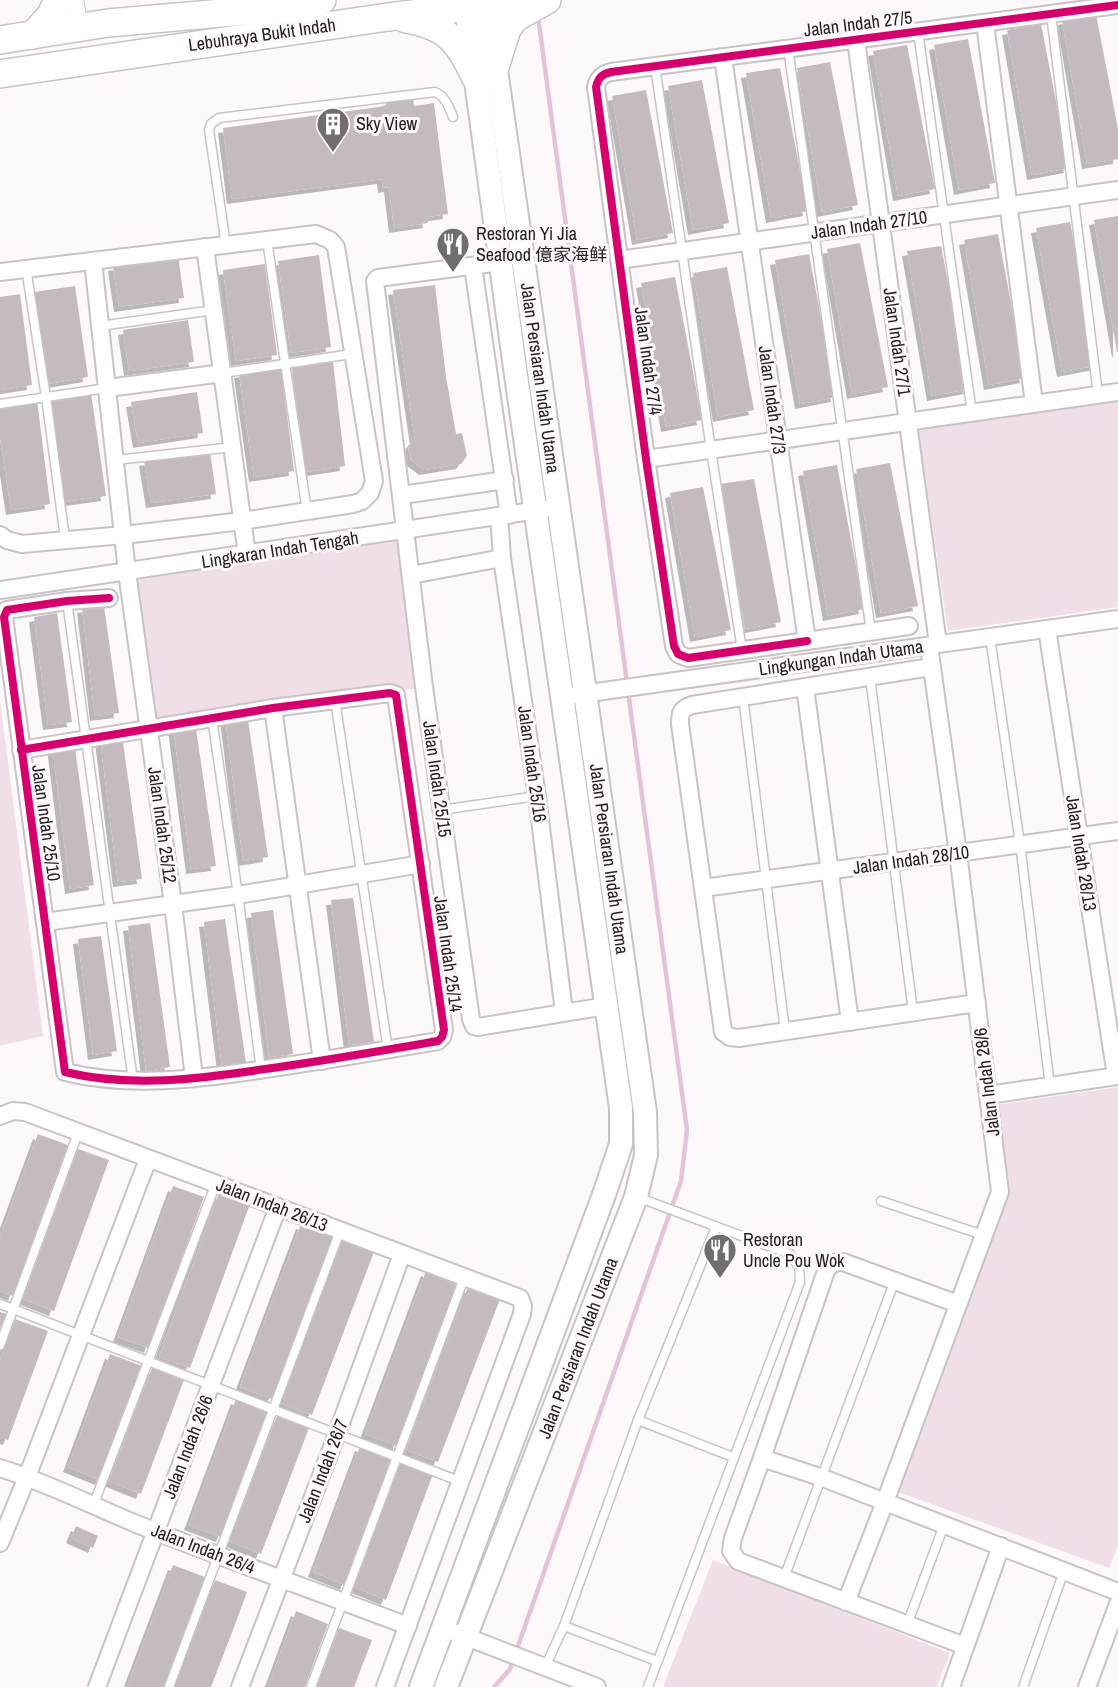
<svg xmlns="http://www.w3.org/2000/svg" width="1118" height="1687" viewBox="0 0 1118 1687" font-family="'Archivo Narrow','Noto Sans SC',sans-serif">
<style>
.green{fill:#f0dee8}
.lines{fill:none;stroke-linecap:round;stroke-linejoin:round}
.stream{stroke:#e4c2d7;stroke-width:4.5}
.building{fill:#c4bac0;filter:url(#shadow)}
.service-casing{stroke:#c8c4c6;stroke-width:11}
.minor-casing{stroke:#c8c4c6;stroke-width:20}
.tertiary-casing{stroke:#c8c4c6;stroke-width:22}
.secondary-casing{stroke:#c8c4c6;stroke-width:26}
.trunk-casing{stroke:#c8c4c6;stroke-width:30}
.service{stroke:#fffefe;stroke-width:8}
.minor{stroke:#fffefe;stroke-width:16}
.tertiary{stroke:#fffefe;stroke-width:20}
.secondary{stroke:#fffefe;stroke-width:22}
.trunk{stroke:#fffefe;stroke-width:27}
.cycleway-casing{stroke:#fef8fb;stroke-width:11}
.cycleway{stroke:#d6006c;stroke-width:8}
.labels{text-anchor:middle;stroke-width:6;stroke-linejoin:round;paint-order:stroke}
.street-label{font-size:18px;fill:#252123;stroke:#fef8fb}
.poi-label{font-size:18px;fill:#252123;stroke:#fef8fb;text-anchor:start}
</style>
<defs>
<filter id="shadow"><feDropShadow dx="-5" dy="5" stdDeviation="0" flood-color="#0004"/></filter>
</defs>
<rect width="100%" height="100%" fill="#fdf9fb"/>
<!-- green -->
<g class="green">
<polygon points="1118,400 1118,607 948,631 918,429"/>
<polygon points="406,530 424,687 148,728 127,572"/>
<polygon points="0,700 43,1036 0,1046"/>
<polygon points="1118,1087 1118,1545 1109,1568 898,1492 1008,1191 996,1105"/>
<polygon points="713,1560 950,1653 937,1687 663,1687"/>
</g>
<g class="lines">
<!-- stream -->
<g class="stream">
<polyline points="538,16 627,683"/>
<polyline points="494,1687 510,1669 681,1181 687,1130 628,691"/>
</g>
</g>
<!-- building -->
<g class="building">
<polygon points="1096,14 1118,129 1118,159 1087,164 1062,20"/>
<polygon points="1041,24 1069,168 1032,175 1007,30"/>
<polygon points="968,39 995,183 959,190 934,45"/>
<polygon points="907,45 935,189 898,196 873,51"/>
<polygon points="830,62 858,205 822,212 797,68"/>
<polygon points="780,68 808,211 771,218 746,73"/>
<polygon points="702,80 729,223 693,230 668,86"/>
<polygon points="646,90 673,233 637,240 612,96"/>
<polygon points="413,98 414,106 434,103 448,214 427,217 428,223 394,228 389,187 383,188 382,179 232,199 223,128 386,106 386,101"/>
<polygon points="1118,216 1118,352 1117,352 1094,220"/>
<polygon points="1070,222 1098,365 1062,372 1036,228"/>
<polygon points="998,234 1025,378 989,385 964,240"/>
<polygon points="860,243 888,387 852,394 827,249"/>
<polygon points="941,246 969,389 932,396 907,251"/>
<polygon points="809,254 836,397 800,404 775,260"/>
<polygon points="319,255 331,347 291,353 278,261"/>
<polygon points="178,256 184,298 119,307 113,266"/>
<polygon points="265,264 277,355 236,361 223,270"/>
<polygon points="727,267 754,410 718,417 693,273"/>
<polygon points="675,277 702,420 666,427 641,283"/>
<polygon points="435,285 446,377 456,434 462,433 467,456 461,464 424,470 411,460 408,446 415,440 393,290"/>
<polygon points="75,286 88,377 47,384 34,292"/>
<polygon points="20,294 32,385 0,390 0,297"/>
<polygon points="188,320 194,362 129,371 123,330"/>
<polygon points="333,362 345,466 306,472 292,368"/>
<polygon points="281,367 294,471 254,477 239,373"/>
<polygon points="197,392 203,433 138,443 131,402"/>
<polygon points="91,393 106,496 63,502 50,398"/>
<polygon points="37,400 50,504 11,510 0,437 0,405"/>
<polygon points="210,452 216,494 151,503 144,461"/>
<polygon points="890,463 918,606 881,613 856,469"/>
<polygon points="837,465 864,609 828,616 803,471"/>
<polygon points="754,479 781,622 745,629 720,484"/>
<polygon points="703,487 731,630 695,637 670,493"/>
<polygon points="104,606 119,713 95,716 82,608"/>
<polygon points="57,613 72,722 48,725 34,617"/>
<polygon points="247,713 268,857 243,861 225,716"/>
<polygon points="195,722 216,866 191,869 173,725"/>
<polygon points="122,735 142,879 118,882 100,738"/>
<polygon points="74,741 94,885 70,889 52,744"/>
<polygon points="353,898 374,1042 349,1045 331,900"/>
<polygon points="273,910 293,1054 269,1057 251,913"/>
<polygon points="225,919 246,1063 222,1066 204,922"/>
<polygon points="150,923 170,1067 146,1071 128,926"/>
<polygon points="101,936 117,1051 93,1055 78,939"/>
<polygon points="38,1134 68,1145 13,1296 0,1291 0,1237"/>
<polygon points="78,1149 109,1160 54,1311 23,1299"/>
<polygon points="173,1186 204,1197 149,1348 118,1337"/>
<polygon points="219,1193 250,1204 190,1368 159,1357"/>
<polygon points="301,1224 334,1236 272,1399 240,1387"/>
<polygon points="342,1239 374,1252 312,1415 280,1403"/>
<polygon points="426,1271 458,1283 397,1446 365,1434"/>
<polygon points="468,1287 500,1299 438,1462 406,1450"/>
<polygon points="0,1312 6,1314 0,1329"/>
<polygon points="15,1319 48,1331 8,1440 0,1437 0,1360"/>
<polygon points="110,1354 142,1366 100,1480 68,1467"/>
<polygon points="152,1368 184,1380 141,1494 109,1481"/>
<polygon points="236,1399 268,1411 221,1537 189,1525"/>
<polygon points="277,1416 309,1428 261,1554 229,1541"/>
<polygon points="360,1446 393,1459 345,1585 313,1572"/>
<polygon points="401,1461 433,1474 386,1600 354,1587"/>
<polygon points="76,1526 98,1536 93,1548 71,1538"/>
<polygon points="173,1565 205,1577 167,1678 164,1687 127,1687"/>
<polygon points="215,1580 247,1592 233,1630 211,1687 174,1687"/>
<polygon points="296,1611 328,1624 305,1687 268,1687"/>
<polygon points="339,1628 372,1640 367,1653 354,1687 317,1687"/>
</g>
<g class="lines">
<defs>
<g id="service">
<polyline points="1051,14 1098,395"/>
<polyline points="918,32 972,413"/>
<polyline points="788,48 871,632"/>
<polyline points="655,66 711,450 742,650"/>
<polyline points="267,240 307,512"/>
<path d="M226,245L209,130L211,124L219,118L435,92C445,96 449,107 453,117"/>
<polyline points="26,268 46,397 65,539"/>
<polyline points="100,326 214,310"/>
<polyline points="223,373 352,354"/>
<polyline points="0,404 107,388"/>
<polyline points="116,460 233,447"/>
<polyline points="67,601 133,1081"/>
<polyline points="990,637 1020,844 1050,1086"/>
<polyline points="870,677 913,1012"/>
<polyline points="743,697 785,1031"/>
<polyline points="335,700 388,1050"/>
<polyline points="212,718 238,895 261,1070"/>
<polyline points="441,810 537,796"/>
<polyline points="637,1197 790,1254 799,1267 800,1282 648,1687"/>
<polyline points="881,1201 983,1235"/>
<polyline points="0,1304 459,1481"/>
<polyline points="0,1345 78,1133"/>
<polyline points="638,1420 733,1457"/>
<polyline points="93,1506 216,1183"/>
<polyline points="784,1578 895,1280"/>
<polyline points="907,1625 944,1525"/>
<polyline points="564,1626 657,1661"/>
<polyline points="545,1667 564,1626 638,1420 716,1227"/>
<polyline points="169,1687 340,1231"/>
<polyline points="311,1687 464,1278"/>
<polyline points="1023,1687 1064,1571"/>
</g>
<g id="minor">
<polyline points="985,23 1034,404"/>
<polyline points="856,40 938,644"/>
<polyline points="723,57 807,641 909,626"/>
<polyline points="205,247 247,555"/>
<polyline points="619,260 1118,190"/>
<polyline points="93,261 127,572 173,904 194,1078"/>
<polyline points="501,262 378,278 375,281 424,687 471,1019 474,1026 478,1027 606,1006"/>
<polyline points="473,266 509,515"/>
<polyline points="0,272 316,234 330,240 336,247 374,481 370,493 362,501 353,504 242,521 124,535 22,544 7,540 0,535"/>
<polyline points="108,388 223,373"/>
<polyline points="646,459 1118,392"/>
<polyline points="402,495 505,480"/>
<polyline points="499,516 502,558 537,796 564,1012"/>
<polyline points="411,575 502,558"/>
<polyline points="0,590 545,509"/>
<polyline points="1047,629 1116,1076"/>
<path d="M807,641L688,658L678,654L674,646L646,459L596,87C598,78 602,74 611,72L1118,5"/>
<path d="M931,667L692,705C681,709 680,712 680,724L723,1032L730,1037L739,1038L977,1003"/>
<polyline points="805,687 850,1022"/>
<polyline points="575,695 1118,619"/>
<polyline points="273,708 322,1061"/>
<path d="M21,750L273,708L390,693L396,695L444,1030L442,1037L438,1041C380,1051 323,1061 265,1069C199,1079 131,1088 65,1072L4,617L7,610L67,601L109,598"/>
<polyline points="703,888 1118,831"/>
<polyline points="45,922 238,895 421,864"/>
<polyline points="988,1095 1118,1076"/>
<polyline points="0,1116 13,1111 25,1112 520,1298 523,1306 522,1314 385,1687"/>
<polyline points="958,1304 843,1262 836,1262 827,1268 762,1458 733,1538 731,1551 738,1561 965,1646"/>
<polyline points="762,1458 823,1478 1118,1592"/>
<path d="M0,1468C48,1483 93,1506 139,1525C228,1560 318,1592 408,1626"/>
<polyline points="0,1543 27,1477 148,1159"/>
<polyline points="846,1602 885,1502 1000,1192 958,853 929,646"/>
<polyline points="443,1628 597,1687"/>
<polyline points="97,1687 278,1207"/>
<polyline points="240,1687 337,1434 402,1254"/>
<polyline points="951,1687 1001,1546"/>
<polyline points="1087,1687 1118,1604"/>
</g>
<polyline id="tertiary" points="73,0 78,28"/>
<g id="secondary">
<polyline points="421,1687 605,1192 621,1144 621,1108 514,361 465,0"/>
<polyline points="446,1687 636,1197 646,1155 645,1112 486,0"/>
</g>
<g id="trunk">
<path d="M406,19C448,26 459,42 476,78"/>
<polyline points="33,35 51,15 58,0"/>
<polyline points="0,40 108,23 268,9 322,0"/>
<polyline points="495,67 507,29 515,18 547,0"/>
<polyline points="0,74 388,17 525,0"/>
</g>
</defs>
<!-- service casing -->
<use href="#service" class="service-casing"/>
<!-- minor casing -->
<use href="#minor" class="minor-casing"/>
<!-- tertiary casing -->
<use href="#tertiary" class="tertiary-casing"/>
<!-- secondary casing -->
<use href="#secondary" class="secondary-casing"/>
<!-- trunk casing -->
<use href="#trunk" class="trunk-casing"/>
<!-- service -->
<use href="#service" class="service"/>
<!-- minor -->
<use href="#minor" class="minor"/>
<!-- tertiary -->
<use href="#tertiary" class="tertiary"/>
<!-- secondary -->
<use href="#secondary" class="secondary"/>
<!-- trunk -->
<use href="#trunk" class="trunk"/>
<defs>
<g id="cycleway">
<path d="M807,641L688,658L678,654L674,646L646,459L596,87C598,78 602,74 611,72L1118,5"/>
<path d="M21,750L273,708L390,693L396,695L444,1030L442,1037L438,1041C380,1051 323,1061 265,1069C199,1079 131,1088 65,1072L4,617L7,610L67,601L109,598"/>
</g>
</defs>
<!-- cycleway casing -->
<use href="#cycleway" class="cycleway-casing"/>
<!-- cycleway -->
<use href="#cycleway" class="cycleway"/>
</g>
<!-- icons -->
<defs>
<symbol id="building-pin" viewBox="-11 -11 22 30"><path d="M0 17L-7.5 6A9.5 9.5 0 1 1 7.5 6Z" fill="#716d6f" stroke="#fef8fb"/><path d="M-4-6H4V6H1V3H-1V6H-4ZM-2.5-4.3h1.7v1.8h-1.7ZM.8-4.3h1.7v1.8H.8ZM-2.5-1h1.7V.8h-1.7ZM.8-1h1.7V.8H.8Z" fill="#fff"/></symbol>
<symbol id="restaurant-pin" viewBox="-11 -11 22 30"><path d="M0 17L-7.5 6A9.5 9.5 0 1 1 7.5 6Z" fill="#716d6f" stroke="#fef8fb"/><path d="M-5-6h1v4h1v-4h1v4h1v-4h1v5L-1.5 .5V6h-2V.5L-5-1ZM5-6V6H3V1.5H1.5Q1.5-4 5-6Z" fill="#fff"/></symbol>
</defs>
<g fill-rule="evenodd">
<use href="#building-pin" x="314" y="105" width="38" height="52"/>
<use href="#restaurant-pin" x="434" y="225" width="38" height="52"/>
<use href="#restaurant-pin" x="701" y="1231" width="38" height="52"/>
</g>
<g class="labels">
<!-- street labels -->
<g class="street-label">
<text transform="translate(858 24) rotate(-7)" y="6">Jalan Indah 27/5</text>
<text transform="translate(262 35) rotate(-8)" y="6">Lebuhraya Bukit Indah</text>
<text transform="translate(869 225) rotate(-8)" y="6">Jalan Indah 27/10</text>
<text transform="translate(897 342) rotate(82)" y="6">Jalan Indah 27/1</text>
<text transform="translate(648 361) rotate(82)" y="6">Jalan Indah 27/4</text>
<text transform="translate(540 378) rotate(82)" y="6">Jalan Persiaran Indah Utama</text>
<text transform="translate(772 400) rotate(82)" y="6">Jalan Indah 27/3</text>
<text transform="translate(280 550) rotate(-9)" y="6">Lingkaran Indah Tengah</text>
<text transform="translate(841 658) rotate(-8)" y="6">Lingkungan Indah Utama</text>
<text transform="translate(532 764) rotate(82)" y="6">Jalan Indah 25/16</text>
<text transform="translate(437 779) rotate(82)" y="6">Jalan Indah 25/15</text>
<text transform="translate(46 823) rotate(82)" y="6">Jalan Indah 25/10</text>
<text transform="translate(162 825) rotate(82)" y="6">Jalan Indah 25/12</text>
<text transform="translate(1081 853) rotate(81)" y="6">Jalan Indah 28/13</text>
<text transform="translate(609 859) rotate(82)" y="6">Jalan Persiaran Indah Utama</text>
<text transform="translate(911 860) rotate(-8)" y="6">Jalan Indah 28/10</text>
<text transform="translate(448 954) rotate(82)" y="6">Jalan Indah 25/14</text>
<text transform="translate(987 1082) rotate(-97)" y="6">Jalan Indah 28/6</text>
<text transform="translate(272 1205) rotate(21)" y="6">Jalan Indah 26/13</text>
<text transform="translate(578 1348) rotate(-69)" y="6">Jalan Persiaran Indah Utama</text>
<text transform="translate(188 1447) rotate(-69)" y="6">Jalan Indah 26/6</text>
<text transform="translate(323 1471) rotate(-69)" y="6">Jalan Indah 26/7</text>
<text transform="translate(203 1549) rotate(21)" y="6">Jalan Indah 26/4</text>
</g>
<!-- poi labels -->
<g class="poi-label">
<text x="356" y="130">Sky View</text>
<text x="476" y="240">Restoran Yi Jia<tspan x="476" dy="21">Seafood 億家海鲜</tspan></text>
<text x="743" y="1246">Restoran<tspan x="743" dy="21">Uncle Pou Wok</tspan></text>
</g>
</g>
</svg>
